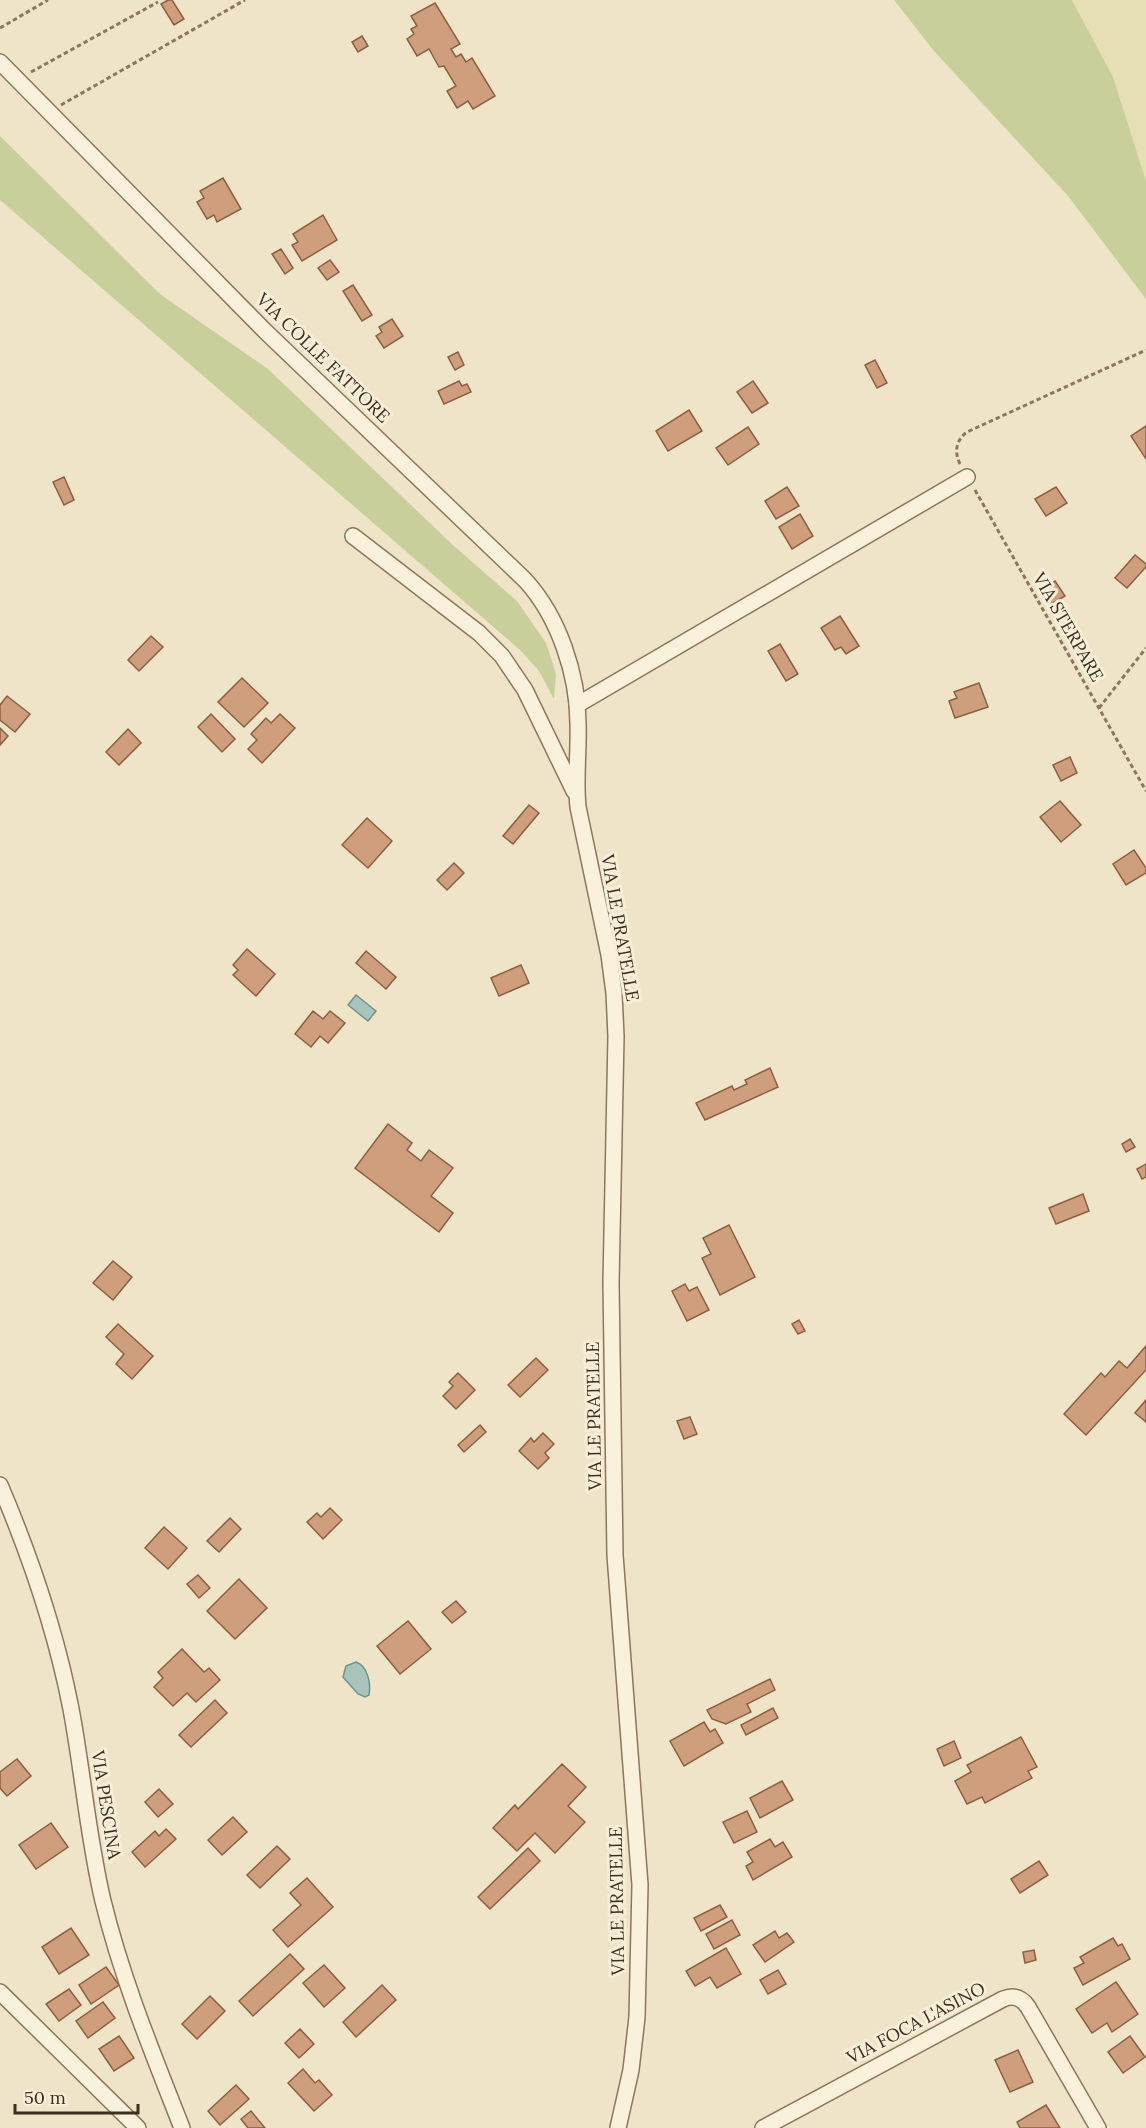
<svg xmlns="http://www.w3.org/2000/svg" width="1146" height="2128" viewBox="0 0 1146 2128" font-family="Lora,serif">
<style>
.farmland{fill:#e6deb5}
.green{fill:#c9cf9b}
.water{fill:#a9c4bc;stroke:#6f938a;stroke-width:1.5}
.building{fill:#cf9f7d;stroke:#8d5f41;stroke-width:1.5}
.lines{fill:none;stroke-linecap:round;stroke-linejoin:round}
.street-casing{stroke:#8d765c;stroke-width:18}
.path{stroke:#8d765c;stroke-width:3;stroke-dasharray:4.5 3;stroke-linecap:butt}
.street{stroke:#faf1dc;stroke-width:15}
.labels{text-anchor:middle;stroke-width:6;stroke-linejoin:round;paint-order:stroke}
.street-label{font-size:18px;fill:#3d2e20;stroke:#f7eed8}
</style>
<rect width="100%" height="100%" fill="#f0e4c8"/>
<!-- farmland -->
<polygon class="farmland" points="1072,0 1146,0 1146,181 1113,77"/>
<!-- green -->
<g class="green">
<polygon points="894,0 1072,0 1113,77 1146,181 1146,299 1068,196 934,51"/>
<polygon points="0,136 160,294 268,369 454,546 517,601 546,643 556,674 554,699 539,671 520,650 0,200"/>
</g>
<!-- water -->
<g class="water">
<polygon points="356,995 376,1011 368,1021 348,1005"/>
<path d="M356,1662C368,1666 371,1684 369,1695L365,1697L358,1694L343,1677L346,1666Z"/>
</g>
<!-- building -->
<g class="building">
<polygon points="168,0 172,0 184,19 174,25 161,4"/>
<polygon points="435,3 460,44 451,49 456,57 461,54 466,62 472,58 495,96 473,109 468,101 457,108 447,91 456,86 444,66 439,67 429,49 417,56 407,39 414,34 411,29 417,26 411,16"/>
<polygon points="362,36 368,46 358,52 352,42"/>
<polygon points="223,178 241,209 217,222 214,215 207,219 197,202 204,198 200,191"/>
<polygon points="323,215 337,240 302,261 292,245 298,242 293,234"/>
<polygon points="281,249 293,268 285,274 272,254"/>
<polygon points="330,260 339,272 327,280 318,268"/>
<polygon points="353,285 372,315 362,321 343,291"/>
<polygon points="392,319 403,336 384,348 376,336 382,332 379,327"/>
<polygon points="458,352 464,365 455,370 448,357"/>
<polygon points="875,360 887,383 877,388 865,365"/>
<polygon points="459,381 462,386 467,384 471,392 444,404 438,391"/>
<polygon points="753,381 768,403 752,413 737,392"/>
<polygon points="689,410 702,431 668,451 656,431"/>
<polygon points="1146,426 1146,459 1131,436"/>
<polygon points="748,427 759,444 728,465 716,448"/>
<polygon points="64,477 74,500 64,505 53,482"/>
<polygon points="787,487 799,506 776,519 765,501"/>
<polygon points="1056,487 1067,503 1046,516 1035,499"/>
<polygon points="800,514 813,536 792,549 779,527"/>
<polygon points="1135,555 1146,564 1146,567 1127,588 1115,578"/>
<polygon points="1055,581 1065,596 1051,604 1041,590"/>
<polygon points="840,616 859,646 846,654 841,647 835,650 821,628"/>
<polygon points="151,636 163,647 139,671 128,660"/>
<polygon points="780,644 798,674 786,681 768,651"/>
<polygon points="242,678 268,703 244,727 218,702"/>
<polygon points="979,683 988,707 955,718 949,701 957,698 954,692"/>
<polygon points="7,696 30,714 15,732 0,720 0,705"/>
<polygon points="211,714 235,739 222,752 198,727"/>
<polygon points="280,714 295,728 262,763 248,749 257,740 251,734 266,718 271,723"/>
<polygon points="0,728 8,736 0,745"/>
<polygon points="128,729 141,743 119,765 106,752"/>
<polygon points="1070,757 1077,773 1061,781 1053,765"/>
<polygon points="1060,801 1081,825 1061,842 1040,817"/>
<polygon points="529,805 539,813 513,844 503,836"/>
<polygon points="367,818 392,841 368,868 342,845"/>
<polygon points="1134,850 1146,868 1146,873 1126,885 1113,864"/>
<polygon points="454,863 464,873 447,890 437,880"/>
<polygon points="247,949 275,974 256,996 233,975 238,970 233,965"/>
<polygon points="366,951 396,977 386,989 356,963"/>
<polygon points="521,965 529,983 499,996 491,978"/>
<polygon points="313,1011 323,1019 330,1011 345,1023 328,1043 320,1036 311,1047 295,1034"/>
<polygon points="770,1068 778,1087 705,1120 696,1103 732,1086 734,1090 747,1084 745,1080"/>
<polygon points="388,1124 412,1143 407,1150 421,1161 429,1150 453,1168 431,1196 453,1213 439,1232 355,1168"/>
<polygon points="1130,1139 1135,1147 1126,1152 1122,1144"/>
<polygon points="1146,1164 1146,1177 1142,1179 1137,1169"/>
<polygon points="1083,1194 1089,1211 1056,1224 1049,1208"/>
<polygon points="729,1225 755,1277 720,1295 702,1258 711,1254 703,1238"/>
<polygon points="113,1261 132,1277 113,1300 93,1283"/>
<polygon points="685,1284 689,1291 697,1287 709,1310 687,1321 672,1291"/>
<polygon points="799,1320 805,1331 798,1334 792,1324"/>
<polygon points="118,1324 153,1356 132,1379 116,1364 124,1354 106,1337"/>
<polygon points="1146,1346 1146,1370 1086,1435 1064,1414 1101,1373 1105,1377 1119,1361 1127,1368"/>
<polygon points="536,1358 548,1370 520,1397 508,1385"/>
<polygon points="458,1373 475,1390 456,1409 443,1396 453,1386 449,1382"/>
<polygon points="1146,1400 1146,1422 1135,1413"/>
<polygon points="690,1417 697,1434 684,1439 677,1421"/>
<polygon points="480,1425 486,1432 464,1452 458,1445"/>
<polygon points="543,1433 554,1444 545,1453 549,1458 538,1469 519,1451 531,1438 534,1442"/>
<polygon points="330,1508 342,1520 323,1539 307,1522 317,1513 321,1517"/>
<polygon points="230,1518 241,1529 219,1552 207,1541"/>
<polygon points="164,1527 187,1548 168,1569 145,1548"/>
<polygon points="198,1575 210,1588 199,1598 187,1584"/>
<polygon points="239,1579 267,1608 235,1639 207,1611"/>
<polygon points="456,1601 466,1612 452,1623 442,1612"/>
<polygon points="408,1621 431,1649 400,1674 377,1646"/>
<polygon points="182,1649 204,1672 209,1668 220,1680 196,1702 187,1693 173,1706 154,1687 163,1678 158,1672"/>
<polygon points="770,1679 775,1690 747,1704 751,1712 726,1724 712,1719 707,1710"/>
<polygon points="215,1700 227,1713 191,1747 179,1735"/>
<polygon points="773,1708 778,1718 746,1735 741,1725"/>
<polygon points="704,1722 710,1732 715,1729 723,1743 684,1766 670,1741"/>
<polygon points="1021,1737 1037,1767 1028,1771 1032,1778 985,1803 982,1797 967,1804 955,1781 971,1772 967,1765"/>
<polygon points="954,1741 961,1758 944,1766 937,1749"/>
<polygon points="17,1759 31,1776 7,1796 0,1788 0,1772"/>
<polygon points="562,1764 586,1787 568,1806 585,1822 555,1853 535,1833 517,1851 493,1828 515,1805 518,1809"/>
<polygon points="782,1781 793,1800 760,1818 750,1798"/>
<polygon points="159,1789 173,1804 158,1817 145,1802"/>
<polygon points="747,1811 757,1832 734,1843 723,1822"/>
<polygon points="233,1817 247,1832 222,1855 208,1840"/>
<polygon points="51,1823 68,1847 36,1869 19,1845"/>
<polygon points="166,1829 176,1839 145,1867 132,1852 155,1831 159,1836"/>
<polygon points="770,1839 775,1847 783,1842 792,1857 753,1880 746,1866 753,1862 747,1852"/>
<polygon points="277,1846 290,1859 260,1888 247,1875"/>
<polygon points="528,1848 540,1861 490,1909 478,1897"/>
<polygon points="1039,1861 1048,1875 1020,1893 1011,1879"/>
<polygon points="307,1878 333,1907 288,1947 273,1930 301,1905 290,1893"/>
<polygon points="720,1905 727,1917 701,1931 694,1918"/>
<polygon points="732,1920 740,1935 714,1949 706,1934"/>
<polygon points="71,1928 89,1955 59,1974 42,1947"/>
<polygon points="775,1931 779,1938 787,1933 794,1942 765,1962 753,1945"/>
<polygon points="1113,1938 1118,1946 1122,1944 1130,1959 1083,1985 1074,1968 1084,1963 1080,1957"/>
<polygon points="726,1948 741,1974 717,1988 710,1977 695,1986 686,1971"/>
<polygon points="1034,1950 1036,1960 1025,1963 1023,1952"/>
<polygon points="290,1954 304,1969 253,2016 239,2001"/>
<polygon points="324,1965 345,1988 324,2007 303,1983"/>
<polygon points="106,1967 119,1985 91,2004 79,1985"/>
<polygon points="778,1970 786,1984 768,1994 760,1980"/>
<polygon points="1116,1982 1138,2014 1112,2032 1107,2023 1092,2033 1076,2009"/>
<polygon points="382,1985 396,2000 356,2037 343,2022"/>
<polygon points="69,1989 81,2005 59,2021 46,2004"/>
<polygon points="210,1996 225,2011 197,2039 182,2024"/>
<polygon points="103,2002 115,2018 88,2038 76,2021"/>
<polygon points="300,2029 314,2044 299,2058 285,2043"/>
<polygon points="119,2036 134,2058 114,2071 99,2049"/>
<polygon points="1130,2036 1145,2057 1123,2073 1108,2052"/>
<polygon points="1018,2050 1033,2082 1010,2092 995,2060"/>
<polygon points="303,2069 315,2083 319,2080 332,2095 314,2111 288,2083"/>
<polygon points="236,2085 249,2099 220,2125 208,2111"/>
<polygon points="1046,2105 1060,2128 1020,2128 1017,2122"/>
<polygon points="251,2111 265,2128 248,2128 241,2119"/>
</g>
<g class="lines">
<defs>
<g id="street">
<path d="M0,62L266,332L525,580C559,617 578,675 578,724C579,752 575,779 578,807L609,955L614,993L616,1036L611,1283L615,1555L640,1885L637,2017L631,2070L618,2128"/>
<polyline points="353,536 479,633 502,656 525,690 574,791"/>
<polyline points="577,705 967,477"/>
<path d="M0,1485C31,1558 56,1631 71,1709C83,1773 88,1838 103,1901C122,1979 153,2054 182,2128"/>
<polyline points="0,1992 138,2128"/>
<path d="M763,2128L1003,1999C1013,1995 1021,1997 1028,2007L1098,2128"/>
</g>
</defs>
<!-- street casing -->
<use href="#street" class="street-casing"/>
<!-- path -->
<g class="path">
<polyline points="0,28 48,0"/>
<polyline points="31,72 158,2"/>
<polyline points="61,105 245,0"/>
<path d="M960,464C954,452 956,440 967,432L1146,350"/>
<polyline points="975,490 1146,791"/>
<polyline points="1099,708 1146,648"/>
</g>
<!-- street -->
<use href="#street" class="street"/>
</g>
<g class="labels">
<!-- street labels -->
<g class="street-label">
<text transform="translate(323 358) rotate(44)" y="6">VIA COLLE FATTORE</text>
<text transform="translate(1068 627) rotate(60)" y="6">VIA STERPARE</text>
<text transform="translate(620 928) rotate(80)" y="6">VIA LE PRATELLE</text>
<text transform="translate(594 1416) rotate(-91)" y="6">VIA LE PRATELLE</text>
<text transform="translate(106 1805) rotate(81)" y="6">VIA PESCINA</text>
<text transform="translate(617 1901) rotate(-91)" y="6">VIA LE PRATELLE</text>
<text transform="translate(916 2023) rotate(-28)" y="6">VIA FOCA L'ASINO</text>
</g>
</g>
<!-- scale -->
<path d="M15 2104v9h123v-9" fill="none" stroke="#3d2e20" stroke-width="3"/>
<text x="24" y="2104" font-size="18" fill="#3d2e20" stroke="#f7eed8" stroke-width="4.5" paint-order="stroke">50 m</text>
</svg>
